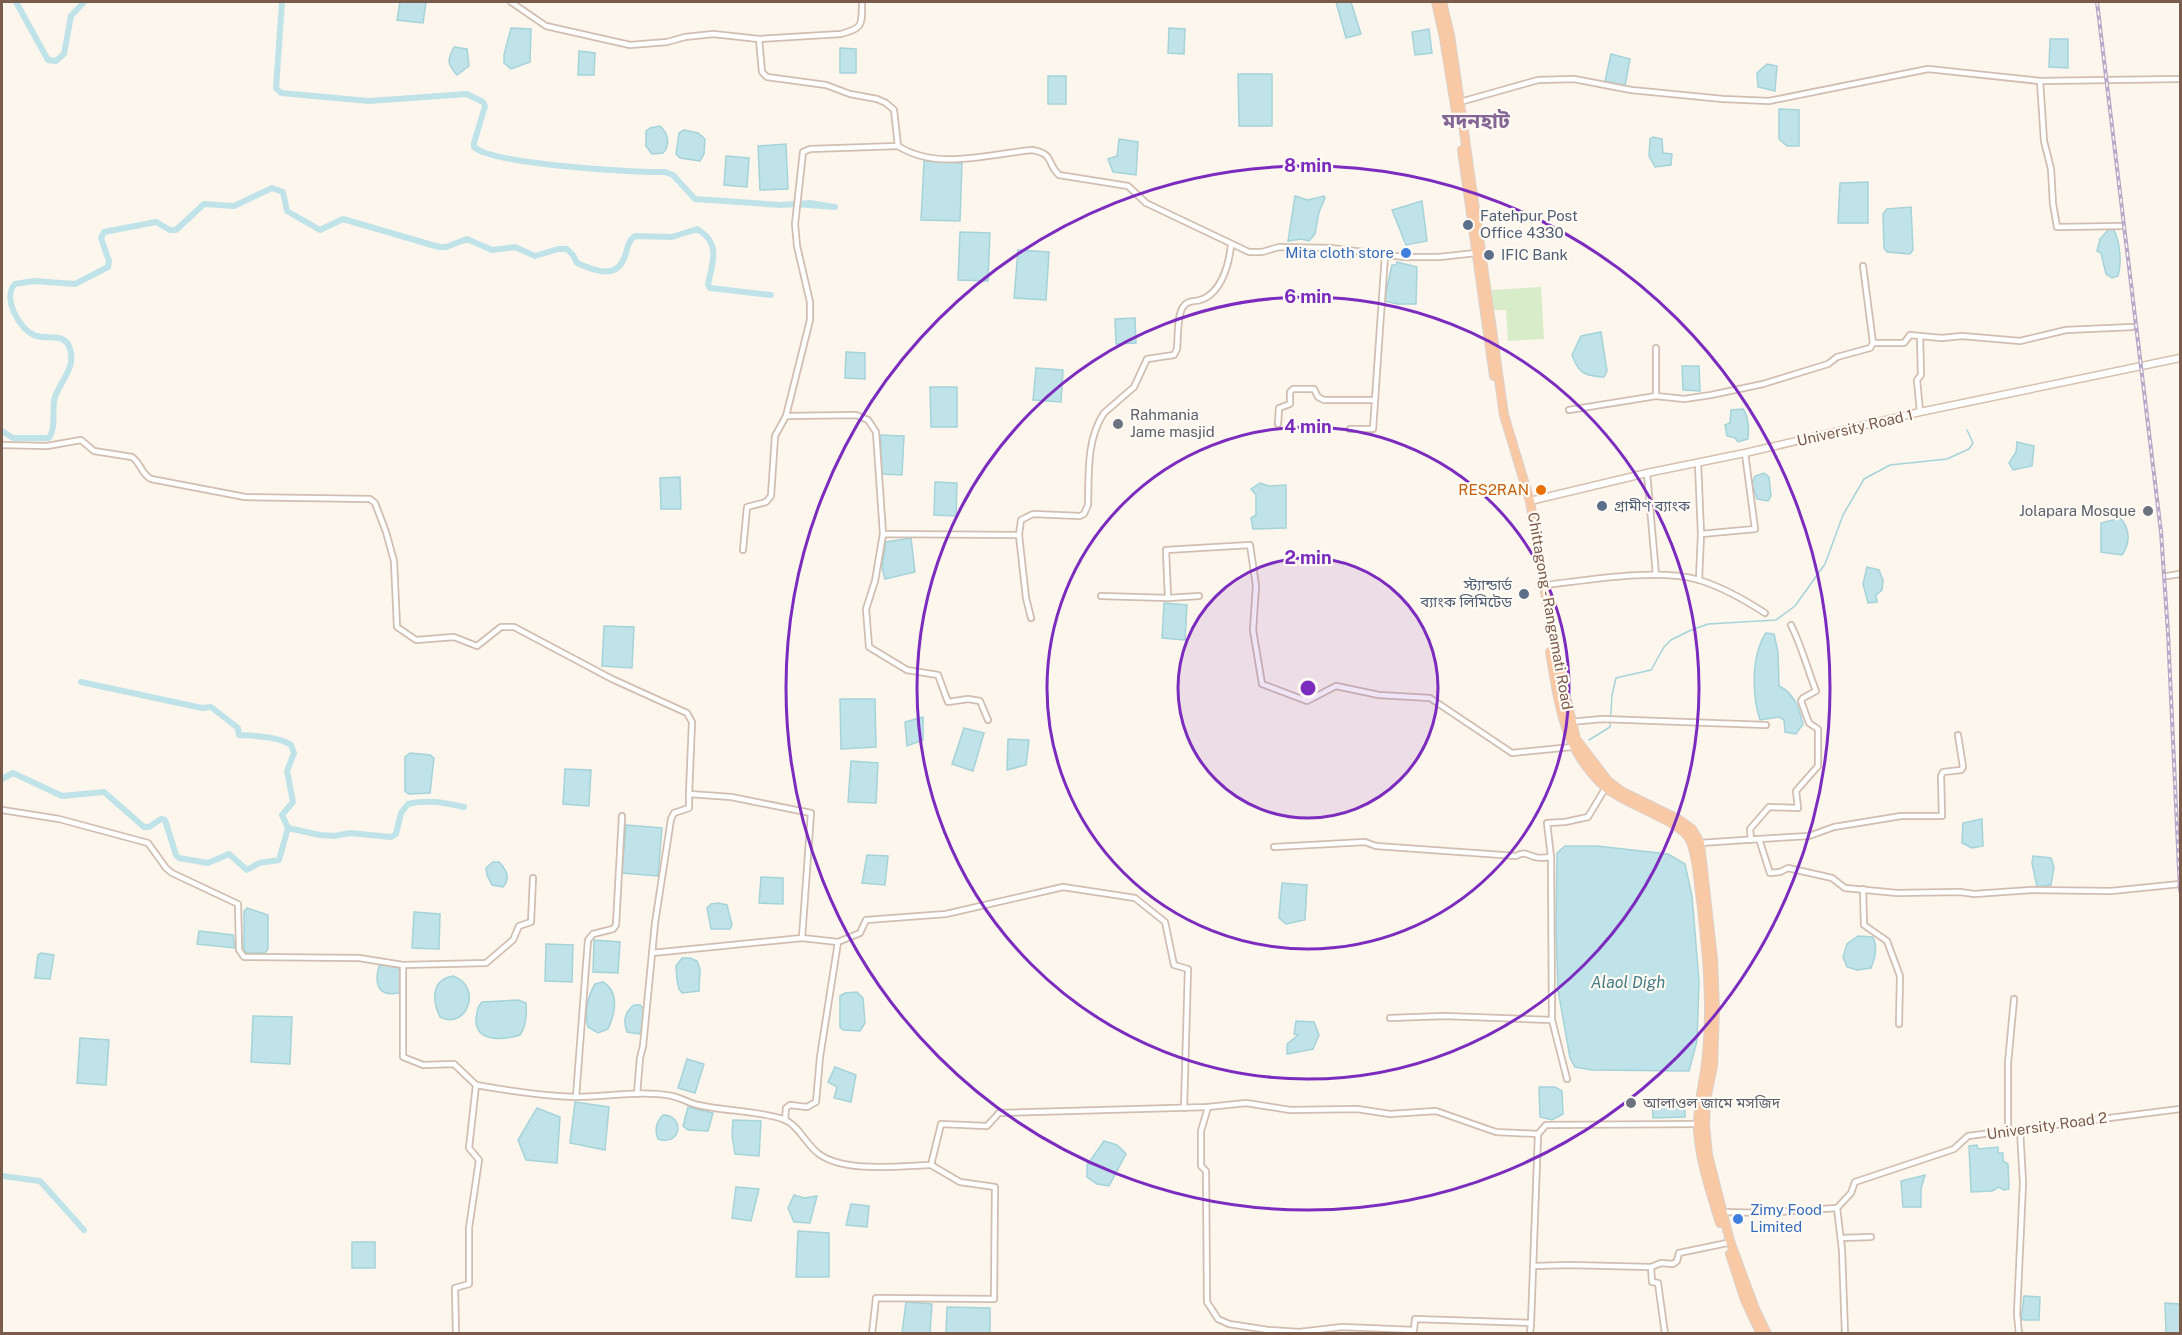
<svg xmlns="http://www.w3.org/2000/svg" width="2182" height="1335" viewBox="0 0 2182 1335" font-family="'Public Sans','Noto Sans Bengali',sans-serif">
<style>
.green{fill:#d8ecc9}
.water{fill:#bfe3e8;stroke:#a5d3da;stroke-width:1.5}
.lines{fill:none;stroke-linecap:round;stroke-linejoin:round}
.stream{stroke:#a5d3da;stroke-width:1.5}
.canal{stroke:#bfe3e8;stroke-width:6}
.minor-casing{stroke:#d1beb0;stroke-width:8}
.secondary-casing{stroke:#d6c0b0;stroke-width:9}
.trunk-casing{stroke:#dad1cd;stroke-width:10}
.minor{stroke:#fff;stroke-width:4.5}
.secondary{stroke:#fff;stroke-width:6}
.trunk{stroke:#f9c8a4;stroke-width:8}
.rail-casing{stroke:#b9a8c9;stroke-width:4}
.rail{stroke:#fffaf3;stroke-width:1.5;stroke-dasharray:4.5;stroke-linecap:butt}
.ring{fill:none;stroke:#7b2cbf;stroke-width:3}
.service-dot{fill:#5c6f8a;stroke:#fffaf3;stroke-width:2}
.shop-dot{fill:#3f7fe0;stroke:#fffaf3;stroke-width:2}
.worship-dot{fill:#6b7280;stroke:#fffaf3;stroke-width:2}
.food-dot{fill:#e8710a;stroke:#fffaf3;stroke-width:2}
.labels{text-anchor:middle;stroke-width:4.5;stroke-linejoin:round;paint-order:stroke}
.service-label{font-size:15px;fill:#4e5e75;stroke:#fffaf3;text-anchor:start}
.shop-label{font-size:15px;fill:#366cbe;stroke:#fffaf3;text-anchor:end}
.worship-label{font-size:15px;fill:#5b616d;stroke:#fffaf3;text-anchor:start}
.street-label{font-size:15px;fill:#7a5c4d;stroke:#fffaf3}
.food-label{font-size:15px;fill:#c56008;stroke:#fffaf3;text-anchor:end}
.water-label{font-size:16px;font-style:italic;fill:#437c86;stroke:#fffaf3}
.district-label{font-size:21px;font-weight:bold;fill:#846695;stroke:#fffaf3}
.centre{fill:#7b2cbf;stroke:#fffaf3;stroke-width:3}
.ring-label{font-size:18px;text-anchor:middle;font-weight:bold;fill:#7b2cbf;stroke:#fffaf3;stroke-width:4.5;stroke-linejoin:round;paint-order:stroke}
</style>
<rect width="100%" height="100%" fill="#fdf6ec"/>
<!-- green -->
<polygon class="green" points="1541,287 1544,339 1508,341 1506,310 1493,310 1492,290"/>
<!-- water -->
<g class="water">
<polygon points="400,2 426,2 423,23 397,20"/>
<polygon points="1336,2 1351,2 1361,34 1346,38"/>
<polygon points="511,28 531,29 530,62 511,69 504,63 504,55"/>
<polygon points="1169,28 1185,29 1184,54 1168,53"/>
<polygon points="1429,29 1432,53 1415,55 1412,32"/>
<polygon points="2050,39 2068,39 2068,68 2049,67"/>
<path d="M454,47L467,49L469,66L457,75C447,64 447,60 454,47Z"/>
<polygon points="840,48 856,49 856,73 840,73"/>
<polygon points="579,51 595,53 594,75 578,75"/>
<polygon points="1611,54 1630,59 1625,86 1605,81"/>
<polygon points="1767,64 1777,66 1775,91 1758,87 1757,73"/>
<polygon points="1238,74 1272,74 1272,126 1239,126"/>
<rect x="1048" y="76" width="18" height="28"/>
<polygon points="1779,109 1799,110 1799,146 1787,146 1779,139"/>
<path d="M660,126C668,133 671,145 663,153L652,154L646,146V131L650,128Z"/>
<polygon points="684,130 698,133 705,139 704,154 700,161 680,158 676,154 679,133"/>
<polygon points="1653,137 1662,139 1663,153 1672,154 1671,165 1655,167 1649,156 1650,139"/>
<polygon points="1119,139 1138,142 1136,175 1113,172 1108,159 1117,156"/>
<polygon points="786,144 788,189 760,190 758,146"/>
<polygon points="726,156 749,158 747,187 724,185"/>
<polygon points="924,161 962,163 960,221 921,220"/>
<polygon points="1868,182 1868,223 1838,223 1840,183"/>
<polygon points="1295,196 1308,200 1324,196 1325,198 1319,212 1315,234 1309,241 1301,239 1288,241"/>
<polygon points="1422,201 1427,241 1406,245 1392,210"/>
<polygon points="1911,207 1913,250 1910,254 1887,252 1884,248 1883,214 1887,209"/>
<path d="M2109,229L2114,230C2120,242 2122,263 2118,276L2112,278L2106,274L2101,253L2097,251L2100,239Z"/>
<polygon points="960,232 990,233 988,281 958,280"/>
<polygon points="1018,250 1049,252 1046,300 1014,298"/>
<polygon points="1397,262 1417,267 1416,304 1398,304 1384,301 1392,265 1396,265"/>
<polygon points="1135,318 1136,343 1116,344 1115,319"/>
<path d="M1601,332L1607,371L1604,377C1585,376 1579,374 1572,355L1581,336Z"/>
<polygon points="846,352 865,353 865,379 845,378"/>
<polygon points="1682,366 1699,366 1700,391 1683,390"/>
<polygon points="1036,368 1063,370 1061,402 1033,400"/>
<polygon points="930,387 957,387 957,427 931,427"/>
<path d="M1743,409C1749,417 1749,429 1748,439L1738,442L1735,438L1727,436L1725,425L1730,423L1731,410Z"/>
<polygon points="881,435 904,436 902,475 880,474"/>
<polygon points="2017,442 2034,446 2032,466 2013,470 2009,463 2016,452"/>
<polygon points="1764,473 1769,477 1771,496 1768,501 1757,499 1752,484 1755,476"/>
<polygon points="680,477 681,509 661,509 660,478"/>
<polygon points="935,482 957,483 956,516 934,515"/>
<polygon points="1260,483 1269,486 1286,485 1286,528 1253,529 1251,518 1256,515 1256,495 1251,489"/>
<path d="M2120,518C2131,529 2130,544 2122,555L2101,552V523Z"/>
<polygon points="911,538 915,572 885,579 882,568 886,542"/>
<polygon points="1867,567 1879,570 1883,580 1882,590 1876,595 1877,602 1868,603 1863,584"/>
<polygon points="1164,603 1187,605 1185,640 1162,638"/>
<polygon points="604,626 634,627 632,668 602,666"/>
<path d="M1766,633L1774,634L1778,652L1779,686C1793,692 1800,710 1803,724L1796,734L1785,732L1784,720L1779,717L1760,720C1752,695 1751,655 1766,633Z"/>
<polygon points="840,699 875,699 876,747 841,749"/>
<polygon points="923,717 923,740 907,746 905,722"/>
<polygon points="964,728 984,733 973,771 952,764"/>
<polygon points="1008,739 1029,740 1026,765 1007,770"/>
<polygon points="410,753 430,755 434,758 430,793 409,794 405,791 405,757"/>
<polygon points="851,761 878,763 876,803 848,802"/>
<polygon points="565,769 591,770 589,806 563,804"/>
<polygon points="1982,819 1983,846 1972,848 1962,843 1963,823"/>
<polygon points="626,825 662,828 658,876 622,873"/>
<polygon points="1565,846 1597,846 1668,854 1685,864 1692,896 1699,981 1697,1041 1689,1071 1592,1070 1575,1067 1570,1058 1558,990 1556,929 1557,853"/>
<polygon points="867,855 888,856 885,885 862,883"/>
<polygon points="2033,856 2051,858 2054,867 2051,885 2037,887 2032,863"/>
<path d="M493,862H499C506,869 511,878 503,887L492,885L487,875L486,868Z"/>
<polygon points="761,877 783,878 783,904 759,903"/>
<polygon points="1282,883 1307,885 1305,920 1286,924 1279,918"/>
<polygon points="718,903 727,905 732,925 730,929 711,929 707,908 711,904"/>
<polygon points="247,908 268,915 268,949 265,953 246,953 244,950 244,911"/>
<polygon points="414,912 440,914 439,949 412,948"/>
<polygon points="199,931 233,935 235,948 197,944"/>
<path d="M1858,936L1873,937C1878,948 1875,958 1871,968L1857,970L1847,967L1843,957L1847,944Z"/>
<polygon points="594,940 620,942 618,973 593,972"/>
<polygon points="546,944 573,945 572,982 545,981"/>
<polygon points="41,953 54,955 50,979 35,978 38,955"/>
<polygon points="682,958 690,958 697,961 700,969 699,991 682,993 679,989 677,980 676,966"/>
<path d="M384,964L399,968L401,980L399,993C378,997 374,984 379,966Z"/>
<path d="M453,976C483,986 467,1031 440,1017C432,1000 431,980 453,976Z"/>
<path d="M603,982C620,992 615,1014 608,1029L598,1033L588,1027C584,1012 588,996 595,984Z"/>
<polygon points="857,992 863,998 865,1023 860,1031 843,1030 840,1027 840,996 845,993"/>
<path d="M518,1000L526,1003C527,1014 526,1026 520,1035C504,1040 476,1043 476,1020C477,1012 477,1007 482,1002Z"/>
<path d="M634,1005H640L644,1009L642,1029L639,1034L627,1032C623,1021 624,1012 634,1005Z"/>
<polygon points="253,1016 292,1017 290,1064 251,1062"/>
<polygon points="1296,1021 1314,1022 1319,1035 1313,1049 1287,1054 1287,1044 1298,1035 1294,1034"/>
<polygon points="80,1038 109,1040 106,1085 77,1083"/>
<polygon points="687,1059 704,1064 695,1093 678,1088"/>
<polygon points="835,1067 856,1075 851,1102 834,1098 837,1087 828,1082"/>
<polygon points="1539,1087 1555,1087 1562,1091 1563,1114 1552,1120 1540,1117"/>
<polygon points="575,1102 609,1107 605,1150 570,1143"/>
<polygon points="1652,1102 1685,1102 1685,1117 1653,1118"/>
<polygon points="688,1107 713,1113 708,1131 688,1130 683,1126"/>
<polygon points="537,1108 560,1117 557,1163 526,1160 518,1140"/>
<path d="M663,1115C685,1115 682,1147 658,1139C654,1129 656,1122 663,1115Z"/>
<polygon points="733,1120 761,1121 759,1156 735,1154 732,1136"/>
<polygon points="1104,1141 1117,1145 1126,1154 1109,1186 1097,1184 1087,1177 1087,1165"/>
<polygon points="1977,1145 1978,1149 1998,1147 1998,1153 2003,1153 2003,1161 2008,1164 2009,1189 2004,1190 1999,1187 1992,1191 1971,1192 1969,1146"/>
<polygon points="1925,1175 1921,1189 1921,1207 1903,1207 1901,1181"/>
<polygon points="736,1187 759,1189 751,1221 732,1218"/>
<polygon points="794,1195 804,1198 817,1196 810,1223 794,1222 788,1208"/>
<polygon points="851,1204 869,1206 867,1227 846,1225"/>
<polygon points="798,1231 829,1233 829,1277 796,1277"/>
<rect x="352" y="1242" width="23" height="26"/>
<polygon points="2024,1296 2040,1297 2039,1320 2024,1320 2021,1319"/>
<polygon points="906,1302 932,1304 930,1333 902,1333"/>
<polygon points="2165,1303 2180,1304 2180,1333 2166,1333"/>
<polygon points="947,1307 990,1308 990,1333 946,1333"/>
</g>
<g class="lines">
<!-- stream -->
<polyline class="stream" points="1589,740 1610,727 1612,695 1616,678 1651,670 1664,647 1671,640 1689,631 1708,624 1776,620 1795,606 1825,564 1843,515 1864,479 1890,465 1947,459 1969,449 1973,443 1967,430"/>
<!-- canal -->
<g class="canal">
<polyline points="16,2 48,60 56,61 64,54 71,16 84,2"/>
<path d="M282,2L276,88L281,93L369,101L467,94L483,102L485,106L474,143V147C494,165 633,172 665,172L673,175L695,199L781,205L810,203L835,207L795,204"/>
<path d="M2,431L13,438H49C57,426 51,410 55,397C61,380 76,368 70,349C65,331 46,341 34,335C19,329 2,297 15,284L34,281L75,284L108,267L109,261L101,238L104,232L156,222L170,230H176L204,204L234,206L272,188L283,192L287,211L320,230L343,219L439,247H446L467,239L492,250L515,247L535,256L558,249H567L573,255L577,263C595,271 617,280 625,256C628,248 627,242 635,236L672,237L697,229C721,243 713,261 708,284L710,288L771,295"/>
<path d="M81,682L202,708L211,707L238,728L239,735C254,736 277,736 291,745L294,753L287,771L293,802L282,815L288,828"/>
<path d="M2,779L13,773L62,796L104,792L144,827H149L161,819L165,820L176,855L179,858L208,863L229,854L247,870L259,863L279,860L288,828L320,835L334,836L350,833L391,837L396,834L401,813L408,804C427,799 445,803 464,807"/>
<polyline points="2,1176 40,1181 84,1230"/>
</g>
<defs>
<g id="minor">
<path d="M511,2L546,26L630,45L667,42L685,37L713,34L759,39L762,72L767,77L826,85L850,94L877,99L886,103L894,110L898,146C937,171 989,154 1032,150C1055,154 1046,163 1059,175L1128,186L1146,203L1249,252H1262L1279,247L1331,248L1404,257H1439L1476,253"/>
<path d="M759,39L841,34C862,28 862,26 862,5"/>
<polyline points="2040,81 2044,141 2051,169 2053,204 2057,227 2121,226"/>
<polyline points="1460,102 1538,80 1574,79 1631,90 1723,99 1769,101 1928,69 2040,81 2180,79"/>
<polyline points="1863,266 1873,343 1904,343 1910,335 1920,336 1921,375 1917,380 1920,412"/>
<polyline points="1920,336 1942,338 1962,336 2020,341 2066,330 2132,327"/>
<polyline points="1656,348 1656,396 1684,399 1711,395 1763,384 1828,364 1837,357 1870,348 1873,343"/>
<polyline points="1569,410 1656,396"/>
<polyline points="786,416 856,415 868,420 876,432 883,534"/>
<polyline points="1278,424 1279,408 1290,404 1290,392 1293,389 1314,389 1318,397 1324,400 1375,400"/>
<polyline points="1350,429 1373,429 1385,255"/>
<path d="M2,445L47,446L81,440L94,451L132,457C141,463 141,474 151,479L245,497L370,499L375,503L386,532L394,561L397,627L416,640L454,637L477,646L501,627H514L612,679L687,713L692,722L689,794"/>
<polyline points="1698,463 1701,534 1699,580"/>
<polyline points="1647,473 1656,575"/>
<polyline points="1701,534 1755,529 1745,453"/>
<polyline points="1019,535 1026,598 1031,618"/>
<polyline points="743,550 747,507 766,502 771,496 775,436 786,416 810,320 810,302 797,246 795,224 803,152 810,149 898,146"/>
<polyline points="2167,576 2180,574"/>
<path d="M1546,585C1589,580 1658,568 1699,580C1722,587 1745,600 1765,613"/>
<polyline points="1101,596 1168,598"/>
<polyline points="1199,596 1168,598 1166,550 1250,545 1256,586 1253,630 1262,684 1307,701 1336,686 1379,695 1430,698 1512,753 1572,747"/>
<path d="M988,720L980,701L968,699L948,702L938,675L907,670L869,647L866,609L875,581L883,534L1019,535L1021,520L1033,514L1080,516L1084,514L1088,505C1089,475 1086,440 1104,413L1134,387L1147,359L1174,355L1177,349C1178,339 1177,315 1183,307C1187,300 1194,302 1200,300C1221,294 1229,265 1231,245"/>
<polyline points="1570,722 1602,719 1766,725"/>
<polyline points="2,810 59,819 148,843 166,868 172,873 238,904 239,950 244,957 359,958 403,965 403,1057 423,1065 454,1064 476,1085 469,1148 479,1160 469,1228 469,1284 455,1288 456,1334"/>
<polyline points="1759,839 1809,836 1834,827 1901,816 1942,816 1941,776 1943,772 1961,770 1963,767 1958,735"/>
<path d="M1751,840L1750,829L1769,807L1798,808L1796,791L1818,766V729L1809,723L1801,701L1803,698L1816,691C1807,668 1802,647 1791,625"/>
<polyline points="1700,843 1759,839 1770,873 1780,872 1788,868 1832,878 1845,888 1897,893 1960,892 1974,894 2031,890 2111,891 2180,884"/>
<path d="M1274,847L1365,842L1376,846L1516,856C1525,851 1527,855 1535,857C1540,859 1546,857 1551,857L1547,823L1565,822L1588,817L1606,787"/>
<polyline points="1551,857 1552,1020 1567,1079"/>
<polyline points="1863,889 1864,925 1887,941 1900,976 1899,1024"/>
<polyline points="652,953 802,938 838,942"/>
<polyline points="403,965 486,963 513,940 519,926 531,922 533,878"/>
<polyline points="1390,1018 1444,1016 1552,1020"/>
<path d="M476,1085C510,1091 542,1096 576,1097C607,1097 641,1090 672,1096C681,1098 689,1103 698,1105C723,1111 760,1111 783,1119C799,1125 806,1145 819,1154C845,1173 900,1166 931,1165L941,1124L987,1126L999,1113L1208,1107L1246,1103L1290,1110L1357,1109L1390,1114L1436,1111L1496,1132L1538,1134L1546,1125L1698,1124"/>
<polyline points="637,1094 640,1058 643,1046 655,923 671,819 674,813 689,808 689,794 731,797 811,813 802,938"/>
<polyline points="576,1097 588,940 593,934 613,929 616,925 622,816"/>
<polyline points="1208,1107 1201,1131 1201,1166 1206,1171 1207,1302 1218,1319 1229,1324 1268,1330 1299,1332 1342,1327 1414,1330 1415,1319 1531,1323 1530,1334"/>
<polyline points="785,1120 786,1108 790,1105 807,1107 816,1102 820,1057 838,942 860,933 866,920 946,914 1063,887 1135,898 1165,922 1174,965 1188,969 1184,1108"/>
<polyline points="2008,1132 2008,1063 2014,999"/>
<polyline points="1837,1208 1842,1250 1845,1334"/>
<polyline points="1723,1212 1765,1213 1837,1208 1851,1193 1855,1182 1954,1149 1968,1136 2180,1109"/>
<polyline points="1841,1238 1871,1237"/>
<polyline points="1533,1266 1569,1265 1651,1267 1661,1263 1673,1264 1677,1261 1679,1253 1727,1243"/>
<polyline points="1651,1267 1652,1282 1658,1283 1665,1334"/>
<polyline points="1531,1323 1538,1134"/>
<polyline points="872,1334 876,1298 994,1299 995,1187 960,1182 931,1165"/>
<polyline points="2019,1334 2017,1314 2023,1183 2020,1130"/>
</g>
<polyline id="secondary" points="1530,501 1647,473 1745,453 1920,412 2180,358"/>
<g id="trunk">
<polyline points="1436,2 1444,38 1457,118"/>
<polyline points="1442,2 1450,35 1457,82 1504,415 1530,501 1554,646 1576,739 1608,781 1621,791 1678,819 1692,829 1700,843 1713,959 1715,1009 1713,1066 1706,1100 1705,1125 1708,1155 1730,1241 1755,1309 1767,1334"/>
<polyline points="1462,150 1494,376"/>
<path d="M1550,652C1559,704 1563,749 1605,787C1625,805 1684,821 1691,842C1698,860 1698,882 1701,900C1707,952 1712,1002 1707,1054C1705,1080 1697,1104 1698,1130C1700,1162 1711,1193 1720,1223"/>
<polyline points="1730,1254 1745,1300 1761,1334"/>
</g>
</defs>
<!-- minor casing -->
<use href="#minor" class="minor-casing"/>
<!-- secondary casing -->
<use href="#secondary" class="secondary-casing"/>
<!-- trunk casing -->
<use href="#trunk" class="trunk-casing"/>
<!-- minor -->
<use href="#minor" class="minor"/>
<!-- secondary -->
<use href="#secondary" class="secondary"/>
<!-- trunk -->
<use href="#trunk" class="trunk"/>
<defs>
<polyline id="rail" points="2097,2 2161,532 2168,633 2180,891"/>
</defs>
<!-- rail casing -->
<use href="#rail" class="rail-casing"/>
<!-- rail -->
<use href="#rail" class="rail"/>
</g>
<!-- distance rings -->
<circle cx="1308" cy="688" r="130" fill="#7b2cbf" fill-opacity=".12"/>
<g class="ring">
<circle cx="1308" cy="688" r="130"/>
<circle cx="1308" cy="688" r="261"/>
<circle cx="1308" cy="688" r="391"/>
<circle cx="1308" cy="688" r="522"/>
</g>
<!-- markers -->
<g class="service-dot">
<circle cx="1468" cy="225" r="6"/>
<circle cx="1489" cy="255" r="6"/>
<circle cx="1602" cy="506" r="6"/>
<circle cx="1524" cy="594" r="6"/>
</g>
<g class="shop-dot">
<circle cx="1406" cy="253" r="6"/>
<circle cx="1738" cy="1219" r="6"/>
</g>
<g class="worship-dot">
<circle cx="1118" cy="424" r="6"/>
<circle cx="2148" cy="511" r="6"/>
<circle cx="1631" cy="1103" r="6"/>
</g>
<circle class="food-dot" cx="1541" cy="490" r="6"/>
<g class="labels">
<!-- service labels -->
<g class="service-label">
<text x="1480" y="221">Fatehpur Post<tspan x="1480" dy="17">Office 4330</tspan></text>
<text x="1501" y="260">IFIC Bank</text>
<text x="1614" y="511">গ্রামীণ ব্যাংক</text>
<text x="1512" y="590" text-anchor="end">স্ট্যান্ডার্ড<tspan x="1512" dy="17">ব্যাংক লিমিটেড</tspan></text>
</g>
<!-- shop labels -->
<g class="shop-label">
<text x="1394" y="258">Mita cloth store</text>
<text x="1750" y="1215" text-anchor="start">Zimy Food<tspan x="1750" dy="17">Limited</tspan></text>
</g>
<!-- worship labels -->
<g class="worship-label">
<text x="1130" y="420">Rahmania<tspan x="1130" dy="17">Jame masjid</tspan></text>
<text x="2136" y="516" text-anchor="end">Jolapara Mosque</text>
<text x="1643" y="1108">আলাওল জামে মসজিদ</text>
</g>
<!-- street labels -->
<g class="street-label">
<text transform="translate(1855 428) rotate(-13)" y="5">University Road 1</text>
<text transform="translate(1550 611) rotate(80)" y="5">Chittagong - Rangamati Road</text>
<text transform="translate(2047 1126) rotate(-8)" y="5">University Road 2</text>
</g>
<!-- food labels -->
<g class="food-label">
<text x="1529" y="495">RES2RAN</text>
</g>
<!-- water labels -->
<g class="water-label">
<text x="1628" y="988">Alaol Digh</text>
</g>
<!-- district labels -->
<g class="district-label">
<text x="1476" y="128">মদনহাট</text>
</g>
</g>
<circle cx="1308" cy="688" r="9" class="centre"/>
<g class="ring-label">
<text x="1308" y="172">8 min</text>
<text x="1308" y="303">6 min</text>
<text x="1308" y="433">4 min</text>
<text x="1308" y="564">2 min</text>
</g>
<!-- border -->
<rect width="2182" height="1335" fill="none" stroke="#7a5c4d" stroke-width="6"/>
</svg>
